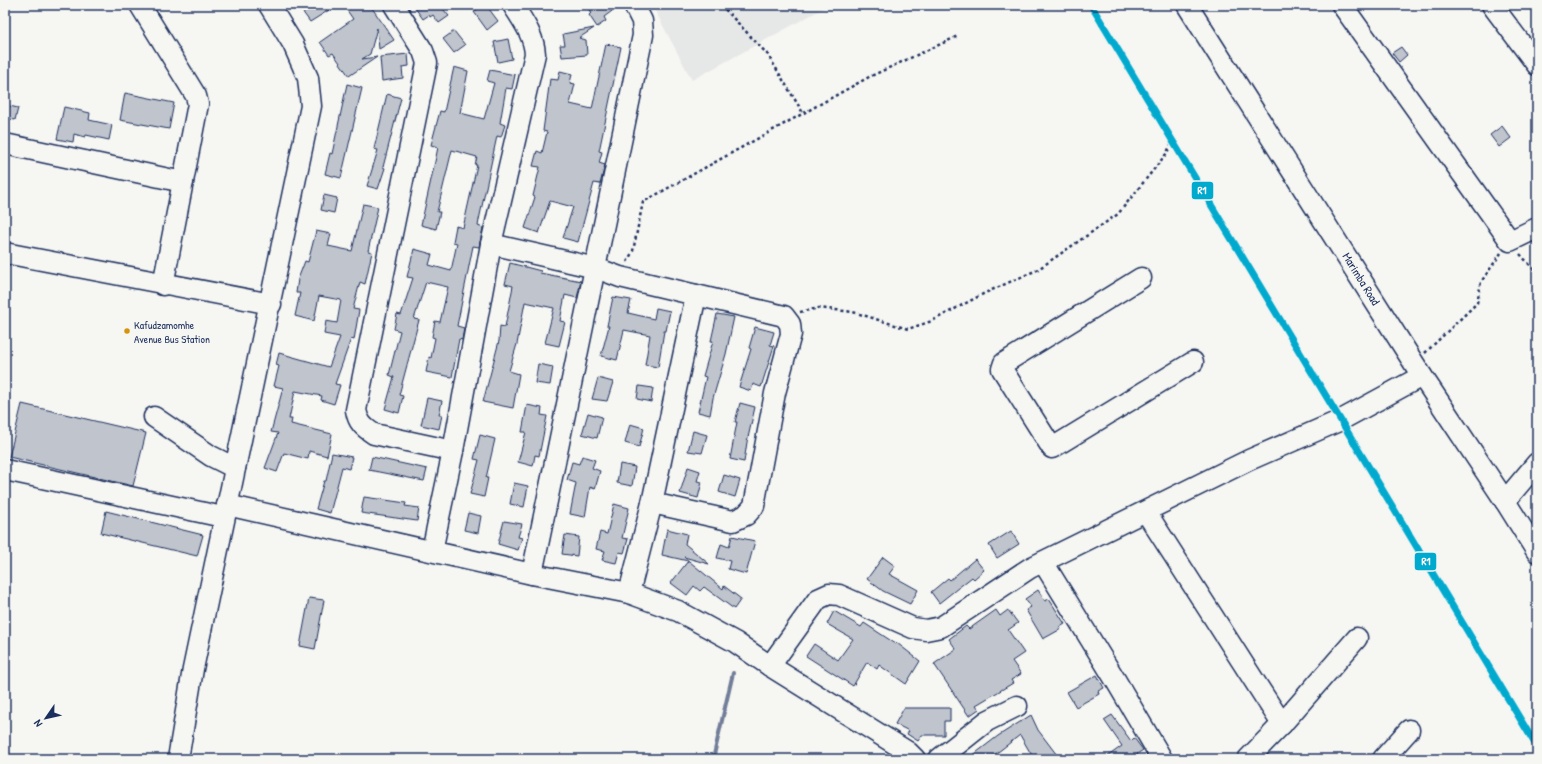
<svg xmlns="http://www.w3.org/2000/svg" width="1542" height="764" viewBox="0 0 1542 764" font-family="'Patrick Hand',sans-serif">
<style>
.built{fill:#e6e7e7}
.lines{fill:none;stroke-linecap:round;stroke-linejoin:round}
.stream{stroke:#717e99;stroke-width:4}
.building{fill:#c0c4cd;stroke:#1b2f5e}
.minor-casing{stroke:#1b2f5e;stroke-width:23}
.path{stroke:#1b2f5e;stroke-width:2.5;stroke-dasharray:3 3;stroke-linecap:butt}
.minor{stroke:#f6f6f2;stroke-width:20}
.rail-1-casing{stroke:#f6f6f2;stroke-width:10}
.rail-1{stroke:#00a9ce;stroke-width:7}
.bus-dot{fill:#d6940e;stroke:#f6f6f2;stroke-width:1.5}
.labels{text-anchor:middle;stroke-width:3.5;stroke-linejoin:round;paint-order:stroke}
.bus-label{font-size:11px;fill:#1b2f5e;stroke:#f6f6f2;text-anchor:start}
.street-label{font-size:12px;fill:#1b2f5e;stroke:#f6f6f2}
.line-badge{stroke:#f6f6f2;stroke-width:1.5}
.badge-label{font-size:11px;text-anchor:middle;font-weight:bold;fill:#fff}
</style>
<rect width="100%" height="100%" fill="#f6f6f2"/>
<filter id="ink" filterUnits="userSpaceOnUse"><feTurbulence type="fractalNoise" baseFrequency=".025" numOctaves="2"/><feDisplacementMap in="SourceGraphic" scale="8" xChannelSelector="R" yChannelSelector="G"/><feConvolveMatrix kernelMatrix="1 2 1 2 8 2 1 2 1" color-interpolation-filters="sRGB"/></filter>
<g filter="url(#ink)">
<!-- built -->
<polygon class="built" points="652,5 829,5 692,80"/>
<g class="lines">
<!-- stream -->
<polyline class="stream" points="713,759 733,673"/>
</g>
<!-- building -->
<g class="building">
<polygon points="312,5 337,5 310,22 302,11"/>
<polygon points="352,5 370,5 394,40 379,49 377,28 370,54 362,59 377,57 349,76 333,53 329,55 320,42 353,19 346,9"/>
<polygon points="413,5 448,5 443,9 449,16 439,23 433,15 430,17 429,15 423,19"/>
<polygon points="483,5 486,5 498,21 487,30 474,12"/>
<polygon points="586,5 608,5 612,11 604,17 606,21 597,27 589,15 591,13"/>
<polygon points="594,28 579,38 586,40 587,55 562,57 560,45 565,45 563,34"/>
<polygon points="454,31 465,45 454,53 443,39"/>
<polygon points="508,39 512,59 498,62 494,42"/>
<polygon points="606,44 621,47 599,151 602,152 599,163 605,165 600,184 594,183 578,242 563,238 573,207 550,201 539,233 525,228 535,197 533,196 540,167 533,166 537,151 542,153 547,132 543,131 550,79 558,80 560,71 572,74 570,83 575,84 570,104 592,109"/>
<polygon points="1401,47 1407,55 1399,62 1392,53"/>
<polygon points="408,54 409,66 402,67 403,78 382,81 380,57"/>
<polygon points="454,67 468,71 460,113 484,119 494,83 487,81 490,70 515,75 512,89 506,88 500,123 505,125 501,137 497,136 479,220 478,226 483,228 479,247 473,246 457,326 464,328 462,340 459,339 452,377 426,372 429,357 431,358 435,338 432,337 435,321 440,322 448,287 426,282 414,319 419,320 399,395 403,396 399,413 385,409 394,377 389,375 400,331 394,329 397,314 401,315 413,278 407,277 414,249 432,254 429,265 451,271 457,243 453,242 456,226 463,228 477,165 475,165 477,157 452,150 437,212 440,212 436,229 421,225 436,157 438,147 431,145 440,111 444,112"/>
<polygon points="347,84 362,88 341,178 325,174 330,153 332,154"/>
<polygon points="125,93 174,103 169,129 120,120"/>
<polygon points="387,94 401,98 383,167 385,168 378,189 367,186 378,150 374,149"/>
<polygon points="5,105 18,108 15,120 5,118"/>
<polygon points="64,107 90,113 89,120 112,125 109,140 86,135 85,137 74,134 73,142 57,139"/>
<polygon points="1502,126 1511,138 1499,147 1490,135"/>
<polygon points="324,195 337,198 334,213 321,210"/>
<polygon points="363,204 378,207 368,251 372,252 365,284 360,282 353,309 359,310 354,340 351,339 335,384 340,385 334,404 321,400 322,396 295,391 289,419 292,419 291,424 332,434 327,456 309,451 308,459 284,453 277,472 265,468 278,433 271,432 283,388 274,386 279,366 276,365 279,353 329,367 340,337 324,334 326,321 337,323 341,300 319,296 314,321 295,316 300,293 296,293 298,279 305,261 308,262 316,231 331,234 328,246 352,251"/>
<polygon points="510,263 541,271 540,273 581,281 577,298 565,295 560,321 565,322 559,346 545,343 554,308 525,302 517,344 509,371 519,374 513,408 483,402 499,341 500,326 505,327 513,286 505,284"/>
<polygon points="613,297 631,300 628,313 654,319 656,308 670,311 666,331 664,331 658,367 645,365 650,335 624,330 617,360 601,356 609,326 607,326"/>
<polygon points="717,314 734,317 726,354 713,398 710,415 698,412 706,377 703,376 713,341 711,341"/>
<polygon points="755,327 774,332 770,345 774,346 761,387 753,384 751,391 739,387 751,349 749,348"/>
<polygon points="538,364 553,367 550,385 535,383"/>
<polygon points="598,378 613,382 607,401 592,399"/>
<polygon points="639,386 653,388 651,402 637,399"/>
<polygon points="427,398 442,401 439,415 442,415 439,429 421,425"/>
<polygon points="740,403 755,407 747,442 744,462 730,459 737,422 735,422"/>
<polygon points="22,404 146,433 133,486 9,457"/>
<polygon points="527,405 542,408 541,415 547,416 539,456 535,455 533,466 518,462 526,432 522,432"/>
<polygon points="588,413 602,417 597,438 582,434"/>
<polygon points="630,424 644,428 639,447 625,443"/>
<polygon points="693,431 707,435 702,453 688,451"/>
<polygon points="480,435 495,439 486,478 488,478 484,497 470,494 479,460 474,459"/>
<polygon points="332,453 352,457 349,469 342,467 330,513 316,509 324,481 326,481"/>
<polygon points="582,456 595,460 592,468 600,471 595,489 590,487 585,517 570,514 576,483 567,480 572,462 579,464"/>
<polygon points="372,457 427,469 424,481 369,470"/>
<polygon points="620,464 635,467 632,486 617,483"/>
<polygon points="688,467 700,471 697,481 702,482 698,498 680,493"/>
<polygon points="724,475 740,480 735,497 719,492"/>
<polygon points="514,483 528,486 524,507 510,504"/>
<polygon points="364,497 406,503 405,506 419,508 417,521 361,513"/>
<polygon points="614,504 629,508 622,538 628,539 624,553 619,552 616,563 602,560 605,551 596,549 600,532 607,534"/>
<polygon points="106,511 203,535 197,556 101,533"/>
<polygon points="468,513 481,516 478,533 464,530"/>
<polygon points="504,521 522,524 518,537 522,538 518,550 498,544"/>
<polygon points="667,529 687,534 685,544 709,564 684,557 723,589 724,586 741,599 734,609 704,587 700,591 694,586 687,595 671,583 688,561 662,555"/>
<polygon points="1011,531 1019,544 997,558 989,545"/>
<polygon points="565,535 579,537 577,556 562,554"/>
<polygon points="732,536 755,541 746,574 728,569 730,561 717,558 721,544 729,547"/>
<polygon points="883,557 895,566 889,574 918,590 910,604 883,591 867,579"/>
<polygon points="975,559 984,570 974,579 972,577 939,603 931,592 948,578 950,580"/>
<polygon points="1038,590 1045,601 1049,599 1065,624 1060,627 1061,629 1043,639 1026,610 1031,607 1025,599"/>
<polygon points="309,598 324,600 315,649 300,646"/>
<polygon points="996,610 1000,616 1008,610 1018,623 1008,630 1024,653 1012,661 1021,674 1011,680 1013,683 976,705 979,709 969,716 934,664 956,649 949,639 966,626 969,629"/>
<polygon points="834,611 861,627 864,623 896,644 897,643 920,661 906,684 879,665 877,669 867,662 853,686 806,656 814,644 838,660 853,639 827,624"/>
<polygon points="1097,675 1104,688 1098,691 1099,694 1076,707 1067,692"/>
<polygon points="904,708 950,708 950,721 944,721 944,735 922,735 918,741 907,734 909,731 895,724"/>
<polygon points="1031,715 1038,730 1060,759 1034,759 1020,735 989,759 968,759 998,736"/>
<polygon points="1112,715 1131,741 1134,738 1143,750 1137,754 1140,759 1104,759 1122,746 1104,720"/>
</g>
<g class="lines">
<defs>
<g id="minor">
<polyline points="140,5 196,96 198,104 163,285"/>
<path d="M394,5L423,51L427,63L356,410C358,422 363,427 374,434L453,451L432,551"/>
<polyline points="1187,5 1422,376 1505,501 1537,552"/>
<polyline points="1342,5 1510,241 1537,228"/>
<polyline points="1492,5 1537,65"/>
<polyline points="5,144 183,182"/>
<polyline points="491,244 596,268 620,277 696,295 652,503 629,593"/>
<polyline points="5,253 271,304"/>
<polyline points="1141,278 1004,363 1002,369 1052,448 1193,362"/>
<polyline points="154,417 211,456 235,468"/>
<path d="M453,451L491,244L535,54C534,35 522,20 513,5"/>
<polyline points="5,470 223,517"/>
<polyline points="1505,501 1537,463"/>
<polyline points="652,503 733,521 746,515 754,506 775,393 791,334 790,324 784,316 696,295"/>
<polyline points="227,505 532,574 629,593 678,611 735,642 770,666 908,752 915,759"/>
<polyline points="1146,512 1282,724"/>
<polyline points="1043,562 1116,681 1162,759"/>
<polyline points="532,574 643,35 642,21 634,5"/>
<polyline points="770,666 818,599 829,594 839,595 913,628 926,630 941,627 1030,568 1249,460 1341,420 1422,376"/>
<polyline points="178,759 193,669 311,106 308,78 293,44 269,5"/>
<polyline points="939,759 987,721 1017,706"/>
<polyline points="1248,759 1282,724 1357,638"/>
<polyline points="1383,759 1409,730"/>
</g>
</defs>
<!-- minor casing -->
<use href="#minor" class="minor-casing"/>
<!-- path -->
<g class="path">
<polyline points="721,5 768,55 803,113"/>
<polyline points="1520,254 1537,273"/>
<polyline points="627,262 633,251 643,202 869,77 958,36"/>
<polyline points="800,312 819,308 853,312 908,329 932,321 985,293 1037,270 1118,214 1167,153 1174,136"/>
<polyline points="1425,353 1477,303 1481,282 1501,253"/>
</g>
<!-- minor -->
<use href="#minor" class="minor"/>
<defs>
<polyline id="rail-1" points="1091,5 1537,747"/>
</defs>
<!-- rail-1 casing -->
<use href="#rail-1" class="rail-1-casing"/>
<!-- rail-1 -->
<use href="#rail-1" class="rail-1"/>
</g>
</g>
<!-- markers -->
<circle class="bus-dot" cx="127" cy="331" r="3.5"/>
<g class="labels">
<!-- bus labels -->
<g class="bus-label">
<text x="134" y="329">Kafudzamomhe<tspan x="134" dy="14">Avenue Bus Station</tspan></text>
</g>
<!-- street labels -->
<g class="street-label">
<text transform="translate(1361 279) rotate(58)" y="4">Marimba Road</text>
</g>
</g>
<g class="line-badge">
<rect x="1191" y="181" width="23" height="19" rx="4" fill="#00a9ce"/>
<rect x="1414" y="552" width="23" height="19" rx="4" fill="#00a9ce"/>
</g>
<g class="badge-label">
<text x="1202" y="194">R1</text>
<text x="1426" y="565">R1</text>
</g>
<!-- margin -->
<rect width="1542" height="764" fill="none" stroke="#f6f6f2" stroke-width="20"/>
<rect x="10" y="10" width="1522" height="744" fill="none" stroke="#1b2f5e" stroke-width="1.5" filter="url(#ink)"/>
<!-- north arrow -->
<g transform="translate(46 718) rotate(236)" stroke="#f6f6f2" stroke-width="3" paint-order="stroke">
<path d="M0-3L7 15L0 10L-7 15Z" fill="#1b2f5e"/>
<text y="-6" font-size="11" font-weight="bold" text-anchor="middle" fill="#1b2f5e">N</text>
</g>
</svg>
